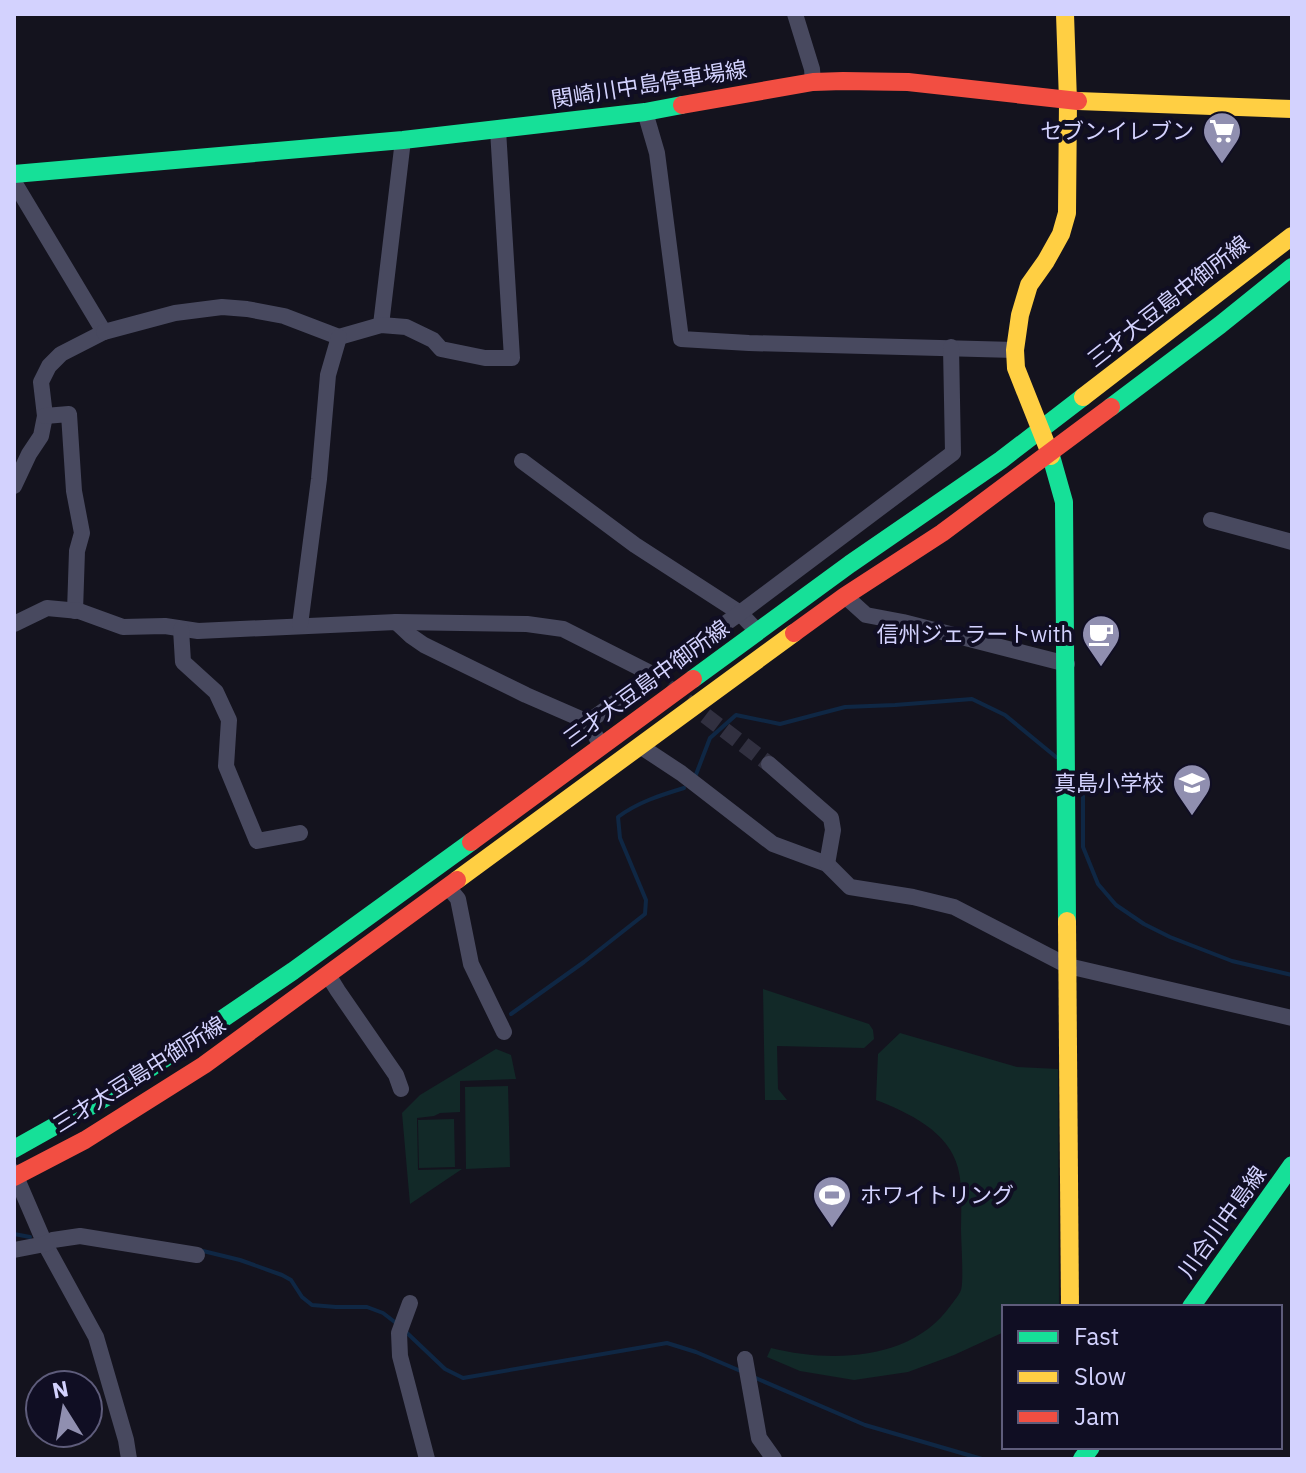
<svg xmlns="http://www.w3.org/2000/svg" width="1306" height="1473" viewBox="0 0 1306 1473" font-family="'IBM Plex Sans','Noto Sans JP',sans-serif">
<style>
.green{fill:#122928}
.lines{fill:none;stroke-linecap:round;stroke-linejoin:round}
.stream{stroke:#0f2744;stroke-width:4}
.street-tunnel{stroke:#313040;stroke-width:16;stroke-dasharray:16 8;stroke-linecap:butt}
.street{stroke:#48495f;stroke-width:16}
.fast{stroke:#16e098;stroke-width:18}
.slow{stroke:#ffcf43;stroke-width:18}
.jam{stroke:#f24e42;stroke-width:18}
.labels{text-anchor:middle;stroke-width:8;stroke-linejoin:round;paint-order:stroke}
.street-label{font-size:22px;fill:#d3d2fe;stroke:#100e23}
.poi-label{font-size:22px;fill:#d3d2fe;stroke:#100e23;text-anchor:end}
</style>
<rect width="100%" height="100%" fill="#14131e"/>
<!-- green -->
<g class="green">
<polygon points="763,989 869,1024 873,1030 874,1039 864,1048 777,1046 778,1089 787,1100 765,1100"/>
<path d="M900,1033L1017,1067L1058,1069L1059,1307H1004V1332L954,1355L908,1372L854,1380L800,1371L767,1357L771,1348C831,1363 912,1361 951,1305C954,1301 959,1295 961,1290C964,1282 961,1240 961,1229C961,1209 963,1187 958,1168C949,1131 907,1112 876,1100L878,1054Z"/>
<polygon points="496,1049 511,1055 516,1079 460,1081 460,1112 440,1113 434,1116 417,1118 418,1170 462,1169 410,1204 402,1113 420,1095"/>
<polygon points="508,1086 510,1167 466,1169 465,1087"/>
<polygon points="454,1119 455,1167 419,1168 418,1120"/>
</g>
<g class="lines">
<!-- stream -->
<g class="stream">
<polyline points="695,777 710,738 736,715 780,724 845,707 895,705 972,699 1005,715 1056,757"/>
<polyline points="1083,786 1083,847 1098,884 1116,905 1144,924 1170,937 1232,961 1292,975"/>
<path d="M511,1014L584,962L645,914L646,900L620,838L618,817C638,802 661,795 684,788"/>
<polyline points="14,1234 30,1237"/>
<polyline points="199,1250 240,1260 282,1275 291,1280 302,1297 312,1305 336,1307 367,1307 383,1313 396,1323"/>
<polyline points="406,1332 445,1369 463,1378 667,1343 696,1352 743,1372"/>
<polyline points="751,1376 865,1425 982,1459"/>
</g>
<!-- street-tunnel -->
<polyline class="street-tunnel" points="648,672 769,764"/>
<!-- street -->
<g class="street">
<polyline points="795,14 812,69 813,82"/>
<polyline points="645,112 657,153 681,339 749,343 1015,350"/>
<polyline points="14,182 104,332 61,354 49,366 41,382 45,416 41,436 29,454 14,486"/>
<polyline points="381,325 403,140"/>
<polyline points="104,332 175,313 222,307 247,309 284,316 339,337 381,325 406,327 433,340 441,349 485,358 512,358 498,130"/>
<polyline points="45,416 69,414 74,491 82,533 77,551 75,611"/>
<polyline points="522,461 635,545 740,613 757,631"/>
<polyline points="1211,520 1292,542"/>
<polyline points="845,596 866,615 903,622 1067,664"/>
<polyline points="396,622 411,636 424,645 526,695 588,722 601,746"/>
<polyline points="14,624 47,608 79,611 123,627 165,626 198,631 396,622 527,624 563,629 648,672"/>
<polyline points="300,625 319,479 328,375 339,337"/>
<polyline points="181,629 183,662 216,692 229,720 226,766 257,841 300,833"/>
<polyline points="588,722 740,613 953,453 951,347"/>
<polyline points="640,746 681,773 773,844 827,864 850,887 913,897 954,907 1068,966 1292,1018"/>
<polyline points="769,764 831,818 833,830 827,864"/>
<polyline points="448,887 458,899 471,964 504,1032"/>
<polyline points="328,975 338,991 396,1075 401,1089"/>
<polyline points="14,1172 45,1244 96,1337 126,1440 129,1459"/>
<polyline points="14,1250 45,1244 53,1240 80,1236 197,1255"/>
<polyline points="410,1303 399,1333 400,1356 427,1459"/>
<polyline points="745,1359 759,1438 774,1459"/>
</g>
<!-- fast -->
<g class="fast">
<polyline points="14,174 403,140 645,112 682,105"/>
<polyline points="1111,407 1220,325 1292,267"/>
<polyline points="1051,456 1064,502 1067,921"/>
<polyline points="693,679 850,564 1001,460 1083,397"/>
<polyline points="14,1149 112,1094 293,971 471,842"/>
<polyline points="1191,1307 1292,1165"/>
<polyline points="1082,1459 1091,1447"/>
</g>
<!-- slow -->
<g class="slow">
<polyline points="1078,101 1292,109"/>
<polyline points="1083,397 1292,236"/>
<polyline points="1051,456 1016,368 1015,350 1020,315 1029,285 1046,261 1061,234 1067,213 1068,101 1065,14"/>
<polyline points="457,880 794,633"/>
<polyline points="1067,921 1070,1307"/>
</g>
<!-- jam -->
<g class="jam">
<polyline points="682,105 813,82 843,81 908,82 1078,101"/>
<polyline points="794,633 845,596 942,533 1111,407"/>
<polyline points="471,842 693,679"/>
<polyline points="14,1177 85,1140 204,1065 457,880"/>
</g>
</g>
<!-- icons -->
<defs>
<symbol id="supermarket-pin" viewBox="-11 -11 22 30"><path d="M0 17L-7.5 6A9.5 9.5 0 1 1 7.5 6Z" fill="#908fb0" stroke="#100e23"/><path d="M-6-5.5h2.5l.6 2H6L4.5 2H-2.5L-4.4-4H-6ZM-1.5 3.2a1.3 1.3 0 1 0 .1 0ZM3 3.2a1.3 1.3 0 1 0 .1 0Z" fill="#fff"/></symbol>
<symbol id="cafe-pin" viewBox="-11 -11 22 30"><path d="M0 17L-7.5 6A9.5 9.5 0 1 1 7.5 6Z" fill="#908fb0" stroke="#100e23"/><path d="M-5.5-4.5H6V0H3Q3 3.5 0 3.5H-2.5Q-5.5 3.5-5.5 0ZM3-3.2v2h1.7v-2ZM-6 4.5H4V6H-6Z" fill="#fff"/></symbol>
<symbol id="school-pin" viewBox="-11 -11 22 30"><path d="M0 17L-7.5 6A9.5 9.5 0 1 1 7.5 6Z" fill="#908fb0" stroke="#100e23"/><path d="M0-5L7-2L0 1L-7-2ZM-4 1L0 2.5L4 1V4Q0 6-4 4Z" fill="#fff"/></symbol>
<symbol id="stadium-pin" viewBox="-11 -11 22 30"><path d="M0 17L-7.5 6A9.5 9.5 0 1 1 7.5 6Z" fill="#908fb0" stroke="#100e23"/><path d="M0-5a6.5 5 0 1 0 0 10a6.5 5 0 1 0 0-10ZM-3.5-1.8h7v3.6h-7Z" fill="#fff"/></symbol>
</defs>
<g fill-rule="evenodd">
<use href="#supermarket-pin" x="1200" y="109" width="44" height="60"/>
<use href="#cafe-pin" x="1079" y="612" width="44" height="60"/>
<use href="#school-pin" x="1170" y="761" width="44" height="60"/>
<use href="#stadium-pin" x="810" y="1173" width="44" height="60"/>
</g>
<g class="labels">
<!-- street labels -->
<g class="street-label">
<text transform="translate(649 84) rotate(-9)" y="8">関崎川中島停車場線</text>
<text transform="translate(1168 301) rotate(-38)" y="8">三才大豆島中御所線</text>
<text transform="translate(646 683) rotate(-36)" y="8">三才大豆島中御所線</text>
<text transform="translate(139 1074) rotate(-32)" y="8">三才大豆島中御所線</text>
<text transform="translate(1222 1222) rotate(-54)" y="8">川合川中島線</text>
</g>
<!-- poi labels -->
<g class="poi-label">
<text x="1194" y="139">セブンイレブン</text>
<text x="1073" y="642">信州ジェラートwith</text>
<text x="1164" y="791">真島小学校</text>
<text x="860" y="1203" text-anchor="start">ホワイトリング</text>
</g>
</g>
<!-- border -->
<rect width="1306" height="1473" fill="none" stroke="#d3d2fe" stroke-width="32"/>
<!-- legend -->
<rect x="1002" y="1305" width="280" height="144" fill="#100e23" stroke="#5e5c7b" stroke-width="2"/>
<rect x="1018" y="1331" width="40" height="12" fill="#16e098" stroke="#5e5c7b" stroke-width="2"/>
<text x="1074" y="1345" font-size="24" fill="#d3d2fe">Fast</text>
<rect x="1018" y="1371" width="40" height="12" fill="#ffcf43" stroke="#5e5c7b" stroke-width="2"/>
<text x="1074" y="1385" font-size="24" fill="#d3d2fe">Slow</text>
<rect x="1018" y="1411" width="40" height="12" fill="#f24e42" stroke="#5e5c7b" stroke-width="2"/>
<text x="1074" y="1425" font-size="24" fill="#d3d2fe">Jam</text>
<!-- north arrow -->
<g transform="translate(64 1409) rotate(349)"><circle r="38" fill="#100e23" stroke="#5e5c7b" stroke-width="2"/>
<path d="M0-6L14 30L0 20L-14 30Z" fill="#908fb0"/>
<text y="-12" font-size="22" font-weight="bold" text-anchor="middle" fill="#d3d2fe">N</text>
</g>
</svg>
